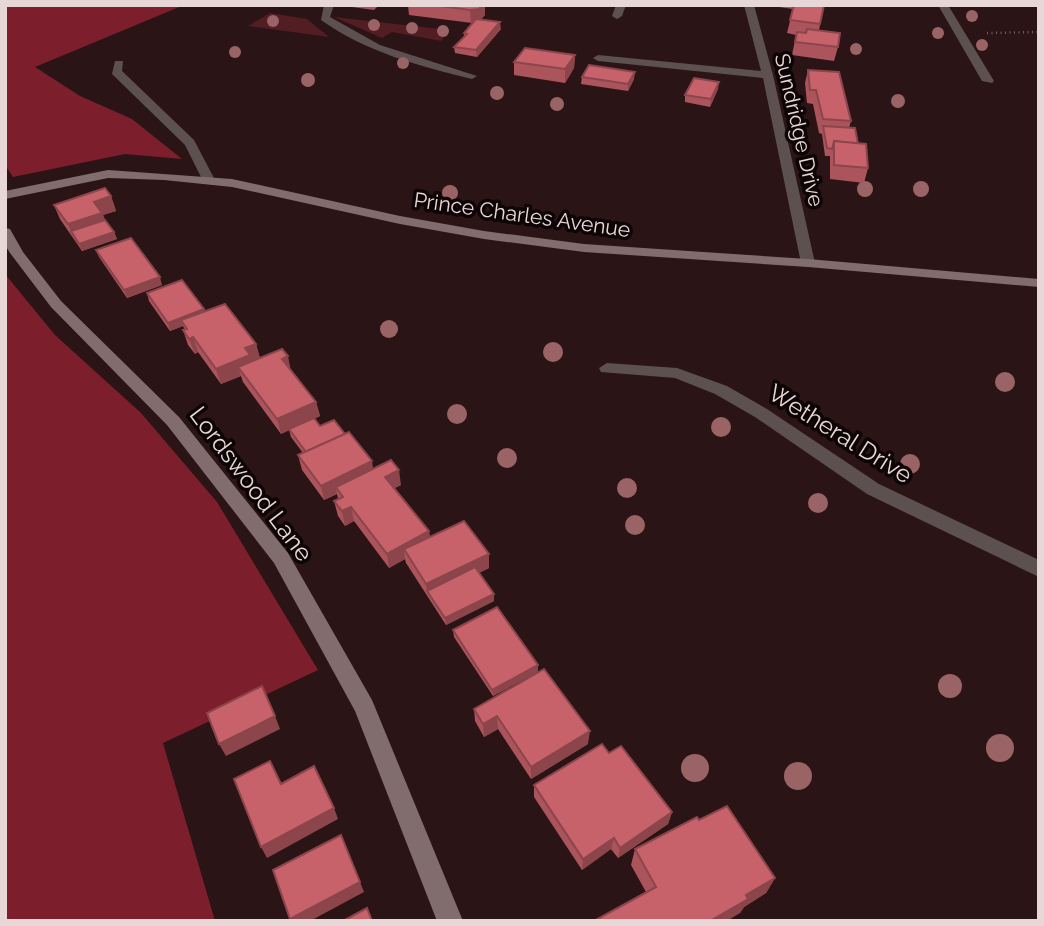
<svg xmlns="http://www.w3.org/2000/svg" width="1044" height="926" viewBox="0 0 1044 926" font-family="Raleway,sans-serif">
<style>
.green{fill:#521d23}
.forest{fill:#7d1e2d}
.lines{fill:none;stroke-linecap:round;stroke-linejoin:round}
.path{stroke:#735e5f;stroke-width:2.5;stroke-dasharray:1 3.5;stroke-linecap:butt}
.lane{fill:#5d5050;fill-rule:evenodd}
.street{fill:#5d5050;fill-rule:evenodd}
.secondary{fill:#816d6e;fill-rule:evenodd}
.tree{fill:#9a6466}
.wall{fill:#ab545c}
.shaded-wall{fill:#8b454b}
.building{fill:#c7626b;stroke:#8b454b;stroke-width:2}
.labels{text-anchor:middle;stroke-width:7;stroke-linejoin:round;paint-order:stroke}
.far-street-label{font-size:21px;fill:#e8d7d7;stroke:#0d0405}
.street-label{font-size:24px;fill:#e8d7d7;stroke:#0d0405}
</style>
<rect width="100%" height="100%" fill="#2b1416"/>
<!-- green -->
<g class="green">
<polygon points="270,13 307,19 329,37 248,26"/>
<polygon points="334,17 449,30 441,41 392,32 382,38"/>
</g>
<!-- forest -->
<g class="forest">
<polygon points="5,5 184,5 35,67 80,96 132,119 182,159 125,154 13,177 5,165"/>
<polygon points="5,274 55,335 141,413 217,502 318,670 163,743 215,921 5,921"/>
</g>
<g class="lines">
<!-- path -->
<polyline class="path" points="987,33 1039,32"/>
<!-- lane -->
<g class="lane">
<polygon points="616,5 626,5 622,16 617,19 612,16"/>
<polygon points="115,61 123,61 122,71 194,140 215,180 214,183 204,183 185,145 112,74"/>
</g>
<!-- street -->
<g class="street">
<path d="M324,5H334L330,17L380,45L477,76L472,79C419,66 366,52 321,20Z"/>
<polygon points="744,5 754,5 773,75 815,263 813,266 803,266 801,263 763,78 598,61 593,58 598,55 761,71"/>
<polygon points="938,5 948,5 994,81 992,83 982,81"/>
<polygon points="607,363 677,368 727,386 767,409 879,484 1039,560 1039,577 867,494 755,417 715,394 675,378 601,372 599,368"/>
</g>
<!-- secondary -->
<g class="secondary">
<polygon points="108,170 232,179 400,216 484,231 584,244 808,259 1039,279 1039,287 808,267 584,252 484,239 400,224 232,187 164,180 108,178 5,199 5,191"/>
<polygon points="5,228 10,229 23,252 61,301 179,417 288,553 372,700 463,921 437,921 355,711 274,563 167,425 51,307 10,253 5,245"/>
</g>
</g>
<!-- trees -->
<g class="tree">
<circle cx="972" cy="16" r="6"/>
<circle cx="273" cy="21" r="6"/>
<circle cx="374" cy="25" r="6"/>
<circle cx="412" cy="28" r="6"/>
<circle cx="443" cy="31" r="6"/>
<circle cx="938" cy="33" r="6"/>
<circle cx="982" cy="45" r="6"/>
<circle cx="856" cy="49" r="6"/>
<circle cx="235" cy="52" r="6"/>
<circle cx="403" cy="63" r="6"/>
<circle cx="308" cy="80" r="7"/>
<circle cx="497" cy="93" r="7"/>
<circle cx="898" cy="101" r="7"/>
<circle cx="557" cy="104" r="7"/>
<circle cx="865" cy="189" r="8"/>
<circle cx="921" cy="189" r="8"/>
<circle cx="450" cy="193" r="8"/>
<circle cx="389" cy="329" r="9"/>
<circle cx="553" cy="352" r="10"/>
<circle cx="1005" cy="382" r="10"/>
<circle cx="457" cy="414" r="10"/>
<circle cx="721" cy="427" r="10"/>
<circle cx="507" cy="458" r="10"/>
<circle cx="910" cy="464" r="10"/>
<circle cx="627" cy="488" r="10"/>
<circle cx="818" cy="503" r="10"/>
<circle cx="635" cy="525" r="10"/>
<circle cx="950" cy="686" r="12"/>
<circle cx="1000" cy="748" r="14"/>
<circle cx="695" cy="768" r="14"/>
<circle cx="798" cy="776" r="14"/>
</g>
<!-- wall -->
<g class="wall">
<polygon points="351,5 379,5 374,10 352,7"/>
<polygon points="408,5 485,5 485,15 481,19 501,29 477,57 455,53 454,47 464,37 464,33 472,23 409,15"/>
<polygon points="779,5 824,5 819,30 838,47 834,61 792,55 796,35 787,33 793,9 779,7"/>
<polygon points="575,55 574,68 565,83 514,75 514,62"/>
<polygon points="808,70 851,121 849,128 858,144 868,168 864,183 830,179 830,156 825,156 822,134 819,133 813,104 807,103 805,83"/>
<polygon points="582,77 634,79 628,91 581,84"/>
<polygon points="718,89 710,107 685,102 685,95"/>
<polygon points="111,196 116,211 103,215 105,220 114,232 117,239 82,251 60,219 54,205"/>
<polygon points="96,250 162,285 127,298 99,257"/>
<polygon points="147,293 205,311 256,344 260,358 291,371 316,402 320,416 314,419 320,426 373,469 401,485 394,488 429,531 430,537 489,554 489,568 479,573 494,601 446,625 406,563 405,559 389,568 354,521 345,526 338,516 334,501 338,499 337,494 324,500 302,470 298,455 303,453 291,437 289,430 281,434 243,382 241,376 221,384 198,352 195,354 188,345 183,330 185,330 183,326 170,331 149,301"/>
<polygon points="453,630 538,665 538,672 493,696 454,637"/>
<polygon points="474,709 588,744 531,779 498,729 484,737 475,721"/>
<polygon points="609,753 672,812 668,824 618,858 611,849 582,870 534,797 534,785"/>
<polygon points="699,820 775,878 766,893 744,907 740,913 646,892 631,865 635,849"/>
</g>
<!-- shaded-wall -->
<g class="shaded-wall">
<polygon points="482,5 485,5 485,15 479,22 471,23 470,10"/>
<polygon points="500,22 501,29 477,57 476,50"/>
<polygon points="575,55 574,68 565,83 565,69"/>
<polygon points="635,72 634,79 628,91 628,84"/>
<polygon points="719,82 718,89 710,107 711,99"/>
<polygon points="111,196 116,211 103,215 108,227 71,231 68,224 94,202"/>
<polygon points="114,232 117,239 82,251 79,244"/>
<polygon points="160,277 162,285 127,298 124,290"/>
<polygon points="204,309 206,316 181,320 183,326 170,331 168,323"/>
<polygon points="193,337 198,352 195,354 189,339"/>
<polygon points="256,344 260,359 238,367 241,376 221,384 216,369 245,348"/>
<polygon points="288,356 291,371 282,359"/>
<polygon points="316,402 320,416 281,434 277,419"/>
<polygon points="372,461 374,476 336,487 337,494 324,500 321,486"/>
<polygon points="399,470 401,485 388,492 385,477"/>
<polygon points="351,507 354,521 345,526 342,511"/>
<polygon points="429,531 430,545 404,549 405,559 389,568 387,554"/>
<polygon points="489,554 489,568 431,596 427,591 426,584"/>
<polygon points="494,594 494,601 446,625 445,618"/>
<polygon points="538,665 538,672 493,696 492,690"/>
<polygon points="275,716 280,729 226,756 219,744"/>
<polygon points="497,716 498,729 484,737 483,724"/>
<polygon points="590,731 588,744 531,779 531,767"/>
<polygon points="334,808 338,819 267,858 261,847"/>
<polygon points="672,812 668,824 618,858 620,848"/>
<polygon points="614,838 611,849 582,870 583,859"/>
<polygon points="775,878 766,893 744,907 740,913 727,921 710,921 746,895"/>
<polygon points="360,882 364,892 310,921 291,921 290,919"/>
</g>
<!-- building -->
<g class="building">
<polygon points="433,5 482,5 479,9 470,10"/>
<polygon points="794,5 824,5 820,24 790,20"/>
<polygon points="476,19 500,22 476,50 454,47 467,34 464,33"/>
<polygon points="807,29 840,33 838,47 795,42 797,32 806,33"/>
<polygon points="525,48 575,55 565,69 514,62"/>
<polygon points="589,65 635,72 628,84 582,77"/>
<polygon points="808,70 839,72 851,121 823,119 816,90 810,90"/>
<polygon points="694,78 719,82 711,99 685,95"/>
<polygon points="823,126 855,128 858,144 834,141 832,149 827,148"/>
<polygon points="834,141 866,144 868,168 834,165"/>
<polygon points="105,188 111,196 94,202 102,213 68,224 54,205"/>
<polygon points="105,220 114,232 79,244 71,231"/>
<polygon points="131,238 160,277 124,290 96,250"/>
<polygon points="182,280 204,309 168,323 147,293"/>
<polygon points="225,304 256,344 245,348 250,355 216,369 193,337 189,339 183,330 187,329 181,320"/>
<polygon points="282,349 288,356 282,359 316,402 277,419 238,367"/>
<polygon points="314,418 320,426 334,420 345,434 306,452 289,429"/>
<polygon points="349,432 372,461 321,486 298,455"/>
<polygon points="391,460 399,470 385,477 429,531 387,554 351,507 342,511 334,501 343,497 336,487"/>
<polygon points="464,521 489,554 426,584 404,549"/>
<polygon points="475,567 494,594 445,618 427,591"/>
<polygon points="497,607 538,665 492,690 453,630"/>
<polygon points="544,669 590,731 531,767 497,716 483,724 474,709"/>
<polygon points="262,686 275,716 219,744 207,713"/>
<polygon points="602,744 609,753 621,746 672,812 620,848 614,838 583,859 534,785"/>
<polygon points="270,761 281,784 314,766 334,808 261,847 234,779"/>
<polygon points="727,806 775,878 746,895 748,899 710,921 594,921 656,887 635,849 697,817 699,820"/>
<polygon points="341,835 360,882 290,919 273,870"/>
<polygon points="367,908 372,921 343,921"/>
</g>
<g class="labels">
<!-- far-street labels -->
<g class="far-street-label">
<text transform="translate(799 130) rotate(77)" y="7">Sundridge Drive</text>
<text transform="translate(522 215) rotate(8)" y="7">Prince Charles Avenue</text>
</g>
<!-- street labels -->
<g class="street-label">
<text transform="translate(840 434) rotate(32)" y="8">Wetheral Drive</text>
<text transform="translate(251 484) rotate(53)" y="8">Lordswood Lane</text>
</g>
</g>
<!-- border -->
<rect width="1044" height="926" fill="none" stroke="#e8d7d7" stroke-width="14"/>
</svg>
